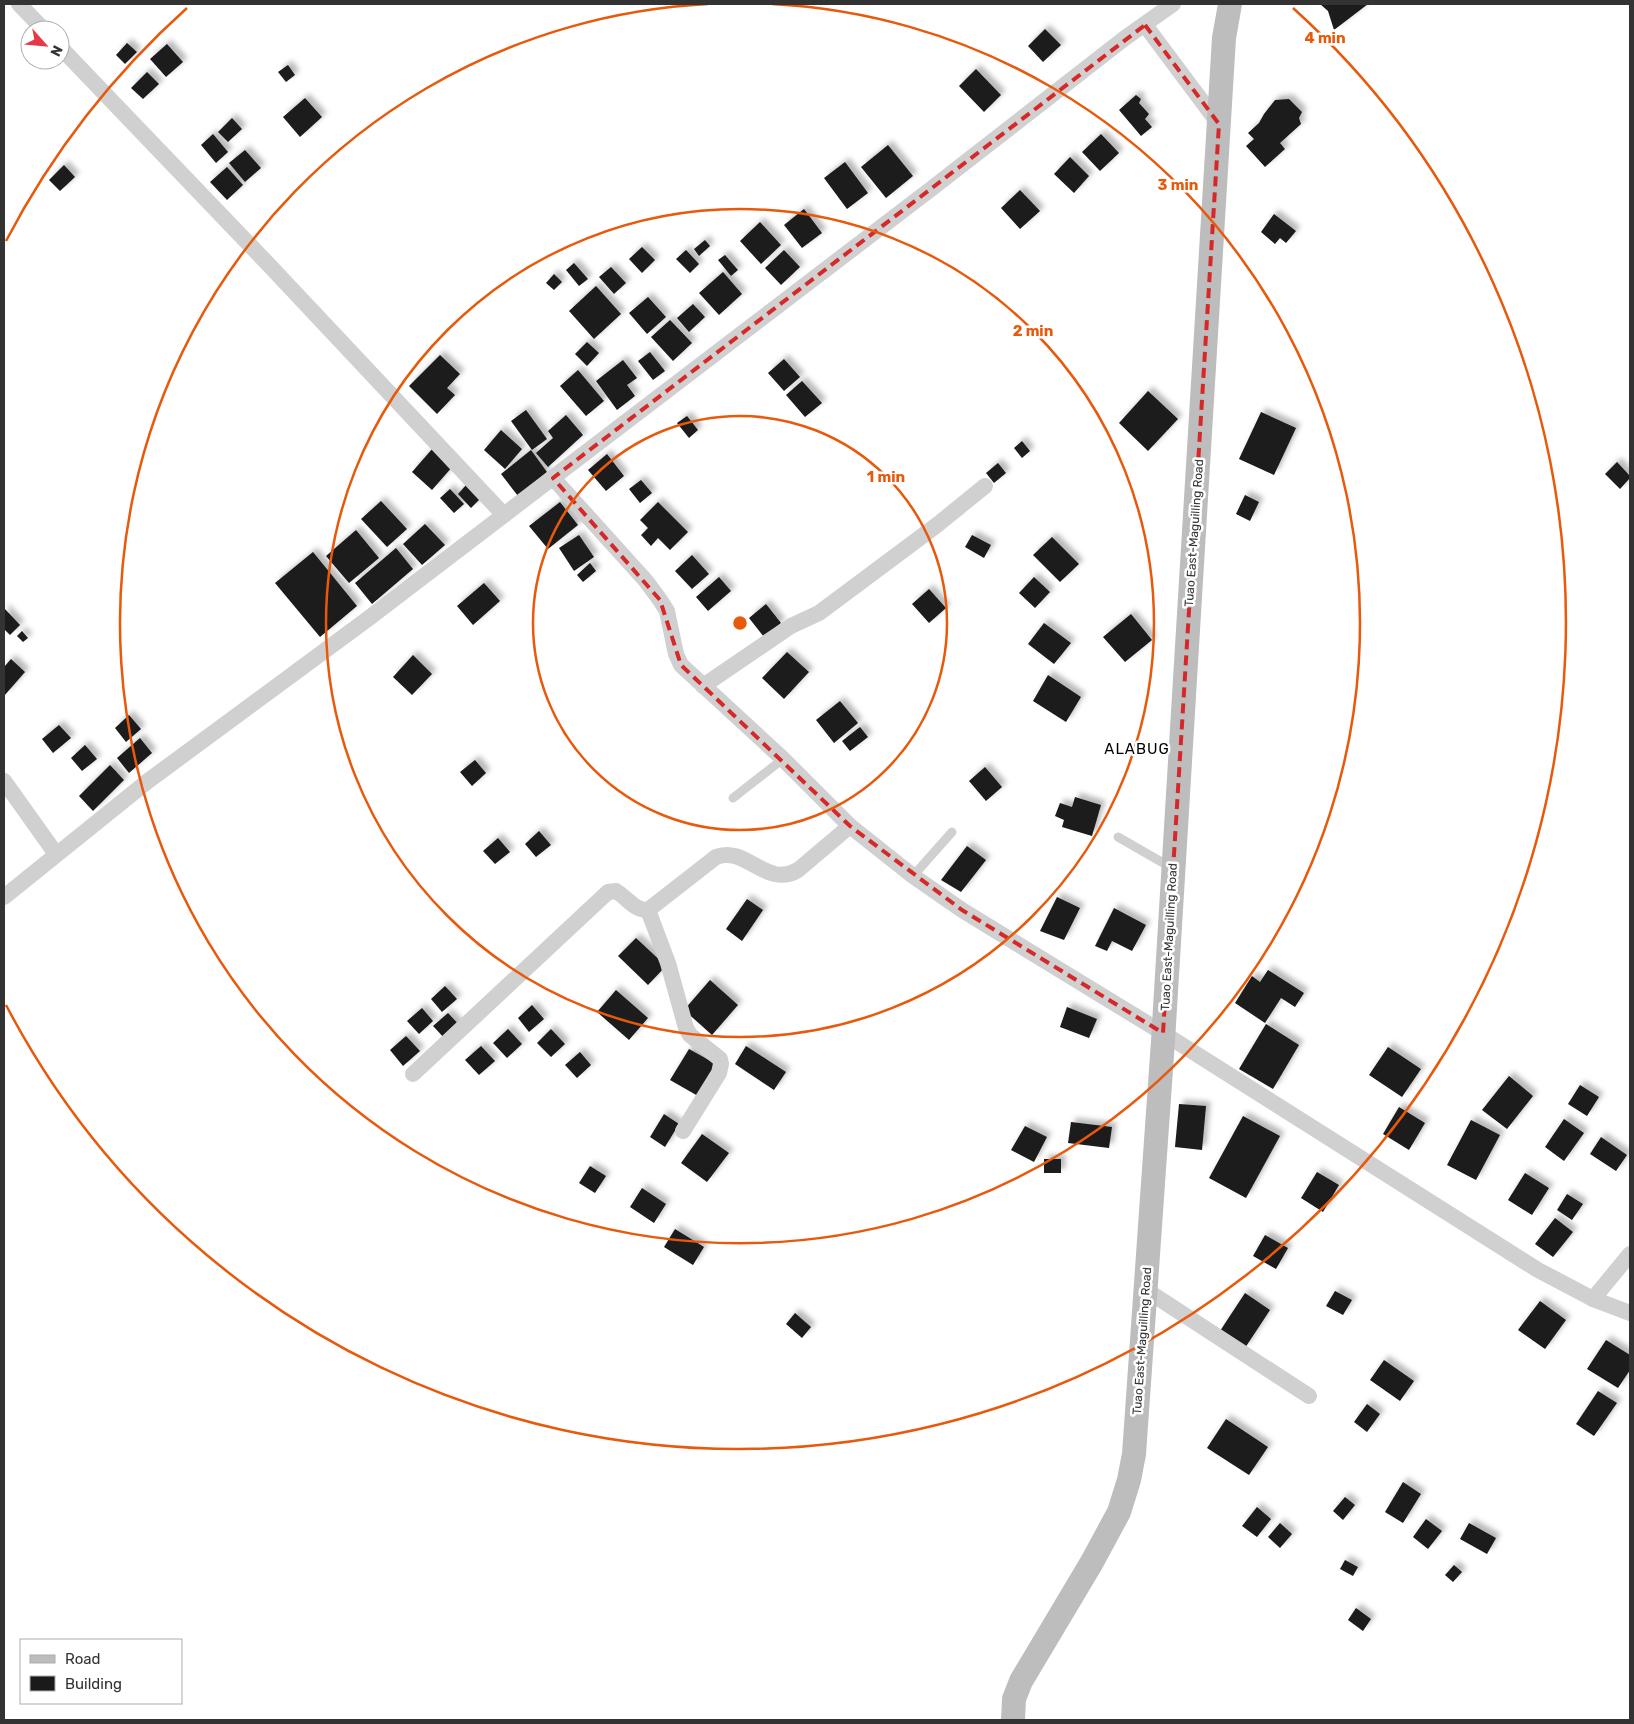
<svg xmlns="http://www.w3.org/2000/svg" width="1634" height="1724" viewBox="0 0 1634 1724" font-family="Rubik,sans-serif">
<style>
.building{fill:#1a1a1a;filter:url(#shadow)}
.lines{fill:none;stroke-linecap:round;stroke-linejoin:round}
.lane{stroke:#d0d0d0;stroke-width:9}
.street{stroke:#d0d0d0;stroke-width:16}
.secondary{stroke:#bdbdbd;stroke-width:24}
.marked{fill:none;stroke:#d62828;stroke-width:4;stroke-dasharray:10 6;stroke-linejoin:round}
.ring{fill:none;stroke:#e8590c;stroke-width:2.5}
.labels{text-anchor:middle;stroke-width:5;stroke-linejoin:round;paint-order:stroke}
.street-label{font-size:12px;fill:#333;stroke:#fff}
.quarter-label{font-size:15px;letter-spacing:1px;fill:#000;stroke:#fff}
.centre{fill:#e8590c;stroke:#fff;stroke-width:2.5}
.ring-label{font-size:15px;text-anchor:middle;font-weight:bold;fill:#e8590c;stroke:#fff;stroke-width:5;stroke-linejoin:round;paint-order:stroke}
</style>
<defs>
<filter id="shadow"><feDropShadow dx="4.5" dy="-4.5" stdDeviation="2.5" flood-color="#0004"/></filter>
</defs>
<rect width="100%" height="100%" fill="#fff"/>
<!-- building -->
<g class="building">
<polygon points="1320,4 1368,4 1334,30 1328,11"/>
<polygon points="1045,29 1061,45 1043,62 1028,46"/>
<polygon points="127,43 137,52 125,64 116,55"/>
<polygon points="167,44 183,62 166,77 150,59"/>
<polygon points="288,65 295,75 286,82 278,72"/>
<polygon points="976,69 1001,95 984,112 959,86"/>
<polygon points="147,72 159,84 143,99 131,88"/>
<polygon points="1136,95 1141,99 1139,103 1149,114 1145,119 1152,127 1141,136 1119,110"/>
<polygon points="305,98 322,117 300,137 283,117"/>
<polygon points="1289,99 1302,112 1299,118 1301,124 1280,143 1285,149 1265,167 1246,146 1254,139 1248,133 1259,123 1264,114 1275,100"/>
<polygon points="232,118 242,129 228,142 218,132"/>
<polygon points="213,134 228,152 216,163 201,145"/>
<polygon points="1101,134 1119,153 1100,171 1082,152"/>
<polygon points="888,145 913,176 886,198 861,167"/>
<polygon points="245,150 261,168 245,182 229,163"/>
<polygon points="1070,157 1089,176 1074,193 1054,174"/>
<polygon points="845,162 868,193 847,209 824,178"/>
<polygon points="64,165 75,177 60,191 49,180"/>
<polygon points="227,167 243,185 227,200 210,182"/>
<polygon points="1020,190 1040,211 1020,229 1001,208"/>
<polygon points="804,209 822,233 802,248 784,225"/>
<polygon points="1274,214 1296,231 1286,243 1280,238 1275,244 1261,232"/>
<polygon points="760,222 781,245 761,264 740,241"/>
<polygon points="705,240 710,246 699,256 694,249"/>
<polygon points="642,247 655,260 642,273 629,259"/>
<polygon points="686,250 699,264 690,273 676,259"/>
<polygon points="784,250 800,267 781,285 765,268"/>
<polygon points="725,255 738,270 731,276 718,260"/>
<polygon points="574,263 588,279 579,286 566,270"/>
<polygon points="611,267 626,283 614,294 599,277"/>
<polygon points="723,272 742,294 719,315 699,293"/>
<polygon points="554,274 562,282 554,290 546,283"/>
<polygon points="596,286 621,314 594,339 569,311"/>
<polygon points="648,297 666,317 647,334 629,313"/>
<polygon points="693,304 705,317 689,332 677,318"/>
<polygon points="670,320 692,343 673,361 651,337"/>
<polygon points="587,342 599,353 587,366 575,354"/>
<polygon points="650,352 665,371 653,380 638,361"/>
<polygon points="440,355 460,374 447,388 455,395 437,414 409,386"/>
<polygon points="784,359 800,377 784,391 768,373"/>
<polygon points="623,360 637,378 627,385 635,396 617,410 596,381"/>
<polygon points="578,370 604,401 586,416 560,386"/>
<polygon points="802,381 822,403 805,417 786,395"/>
<polygon points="1148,391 1178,419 1148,451 1119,423"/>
<polygon points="526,410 547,439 532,450 511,421"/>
<polygon points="1261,412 1296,428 1274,475 1239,459"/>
<polygon points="566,415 583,435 548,467 536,453 553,438 548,431"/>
<polygon points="687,416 698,430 689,438 677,423"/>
<polygon points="501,430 522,449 505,469 484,450"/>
<polygon points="1022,441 1030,451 1022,458 1014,448"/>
<polygon points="433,448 453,466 432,490 412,472"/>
<polygon points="531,450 547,472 518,496 501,474"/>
<polygon points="607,454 624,476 606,491 588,470"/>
<polygon points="1617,462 1630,476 1630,478 1620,489 1605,474"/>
<polygon points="998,463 1006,473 994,483 986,473"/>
<polygon points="641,480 652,493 640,503 629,489"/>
<polygon points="467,484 481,498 471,508 458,494"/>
<polygon points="450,489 464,504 454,513 440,498"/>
<polygon points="1245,495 1259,502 1250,521 1236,514"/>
<polygon points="381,501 407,529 387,547 361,519"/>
<polygon points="560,502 578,525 548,549 529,526"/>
<polygon points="658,502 688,532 670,550 658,538 651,546 641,535 648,528 640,520"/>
<polygon points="425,524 445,545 422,565 403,544"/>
<polygon points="356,530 379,558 349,583 326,556"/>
<polygon points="579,535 594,557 574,571 559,548"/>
<polygon points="972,535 991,545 984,558 965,547"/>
<polygon points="1052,537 1079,564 1060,582 1033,555"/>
<polygon points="396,548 413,569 372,604 355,583"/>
<polygon points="313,552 357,606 320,637 275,583"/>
<polygon points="692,555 709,574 692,589 675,571"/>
<polygon points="590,563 596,571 583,582 577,575"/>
<polygon points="719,577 731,591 708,611 696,597"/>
<polygon points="1034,577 1050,592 1035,608 1019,593"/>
<polygon points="484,583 500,601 473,625 457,606"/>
<polygon points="929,589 946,608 929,623 912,604"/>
<polygon points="766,604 781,623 764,637 749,618"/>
<polygon points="4,608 20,625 10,635 4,629"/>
<polygon points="1131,614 1152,640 1125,662 1103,637"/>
<polygon points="1044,623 1071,643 1054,664 1028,644"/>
<polygon points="22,631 28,638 23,642 17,636"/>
<polygon points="787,652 809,672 784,699 762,678"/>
<polygon points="413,655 432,674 412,695 393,677"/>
<polygon points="11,659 25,672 4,696 4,667"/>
<polygon points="1048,675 1081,697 1066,722 1033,701"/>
<polygon points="840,701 858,723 834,743 816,720"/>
<polygon points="129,715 141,729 126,742 115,728"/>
<polygon points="59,725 71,738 53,753 42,739"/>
<polygon points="860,727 868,737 850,751 842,741"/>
<polygon points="140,738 152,753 129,773 117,758"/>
<polygon points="85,745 97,759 82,771 71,758"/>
<polygon points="475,760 486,773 472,786 460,772"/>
<polygon points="110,765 124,780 93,811 79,796"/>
<polygon points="985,767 1002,787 986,801 969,781"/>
<polygon points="1075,797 1101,805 1092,836 1062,827 1064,820 1055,816 1060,803 1072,807"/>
<polygon points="539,831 551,845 536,857 525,844"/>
<polygon points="498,838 510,852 495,864 483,851"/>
<polygon points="967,846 986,860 961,892 941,880"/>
<polygon points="1057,897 1080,908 1064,940 1040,931"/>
<polygon points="747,899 763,910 742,941 726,929"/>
<polygon points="1114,908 1146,925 1132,951 1112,941 1107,951 1095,946"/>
<polygon points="636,938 666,966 648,985 618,956"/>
<polygon points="1268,970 1304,993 1295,1007 1281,998 1265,1023 1235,1003 1252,976 1260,982"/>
<polygon points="710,980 738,1005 712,1035 684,1010"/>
<polygon points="445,986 457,999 442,1012 431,999"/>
<polygon points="616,990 648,1018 629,1040 597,1012"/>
<polygon points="532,1005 544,1019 529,1032 518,1018"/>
<polygon points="1067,1007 1097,1019 1089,1038 1060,1027"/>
<polygon points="422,1008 433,1021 419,1034 407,1021"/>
<polygon points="448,1013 461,1027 447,1041 433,1026"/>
<polygon points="1266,1024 1299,1045 1273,1089 1239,1069"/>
<polygon points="508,1029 522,1044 507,1058 493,1043"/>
<polygon points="551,1029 565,1044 551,1057 537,1043"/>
<polygon points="406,1036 420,1051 403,1066 390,1050"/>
<polygon points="481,1046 495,1061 479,1075 465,1060"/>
<polygon points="746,1046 786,1072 774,1090 735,1064"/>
<polygon points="1388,1047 1421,1069 1402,1097 1369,1075"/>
<polygon points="689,1049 716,1064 698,1096 670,1080"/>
<polygon points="580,1052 591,1065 577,1078 565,1065"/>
<polygon points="1509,1076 1533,1096 1507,1129 1482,1110"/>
<polygon points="1580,1085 1599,1097 1587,1116 1568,1104"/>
<polygon points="1179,1104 1206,1106 1202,1150 1175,1147"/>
<polygon points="1399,1107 1425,1123 1409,1150 1383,1134"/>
<polygon points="664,1114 679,1124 665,1147 650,1137"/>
<polygon points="1243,1116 1280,1136 1246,1198 1209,1178"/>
<polygon points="1564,1119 1584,1133 1564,1161 1545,1147"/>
<polygon points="1471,1120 1500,1135 1476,1180 1447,1165"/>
<polygon points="1071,1122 1112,1127 1109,1148 1068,1143"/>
<polygon points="1025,1126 1047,1137 1034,1162 1011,1150"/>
<polygon points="702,1134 729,1153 707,1182 681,1163"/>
<polygon points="1601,1137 1627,1155 1616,1171 1590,1154"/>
<rect x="1044" y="1159" width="17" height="14"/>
<polygon points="590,1166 606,1176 595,1193 579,1183"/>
<polygon points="1317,1172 1339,1185 1323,1212 1301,1198"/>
<polygon points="1525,1173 1549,1188 1532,1215 1508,1200"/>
<polygon points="642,1188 666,1204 654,1223 630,1207"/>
<polygon points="1567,1194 1583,1204 1572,1220 1557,1210"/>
<polygon points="1555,1218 1573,1232 1553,1257 1535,1244"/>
<polygon points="675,1229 704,1247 693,1265 664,1247"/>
<polygon points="1265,1235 1288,1248 1276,1269 1253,1256"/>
<polygon points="1335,1291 1352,1300 1343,1315 1326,1306"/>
<polygon points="1245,1293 1270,1310 1245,1348 1220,1331"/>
<polygon points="1540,1301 1566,1320 1545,1349 1518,1330"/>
<polygon points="795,1313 811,1327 802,1338 786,1324"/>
<polygon points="1606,1340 1630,1355 1630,1370 1618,1388 1587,1369"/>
<polygon points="1384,1360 1414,1381 1400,1401 1370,1380"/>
<polygon points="1598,1391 1617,1403 1594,1436 1576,1424"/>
<polygon points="1367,1404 1380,1414 1367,1432 1354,1422"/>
<polygon points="1226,1419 1268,1447 1249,1475 1207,1448"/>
<polygon points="1403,1482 1421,1494 1403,1523 1385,1512"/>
<polygon points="1345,1497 1355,1505 1343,1520 1333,1511"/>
<polygon points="1257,1507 1271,1519 1257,1537 1242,1526"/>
<polygon points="1426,1519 1442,1531 1428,1549 1413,1537"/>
<polygon points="1280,1523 1292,1534 1280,1548 1268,1537"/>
<polygon points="1469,1523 1496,1538 1487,1554 1460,1539"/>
<polygon points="1345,1560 1358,1567 1353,1576 1340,1569"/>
<polygon points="1454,1565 1462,1572 1453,1582 1445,1575"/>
<polygon points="1356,1608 1371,1619 1363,1631 1348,1620"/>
</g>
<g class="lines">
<!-- lane -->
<g class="lane">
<polyline points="733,798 783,759"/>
<polyline points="1118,837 1172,868"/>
<polyline points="913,876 952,832"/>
</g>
<!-- street -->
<g class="street">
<polyline points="19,4 44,30"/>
<polyline points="1145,25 1219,124"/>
<polyline points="60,47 269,265 504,515"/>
<polyline points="553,478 646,581 660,600 667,611 676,654 681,665 783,759 850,826 913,876 962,910 1163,1033 1538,1270 1593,1299 1630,1313"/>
<polyline points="703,686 791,626 819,613 937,525 985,486"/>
<polyline points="4,781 56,854"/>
<polyline points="4,897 148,781 369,618 931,189 1125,38 1173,4"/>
<polyline points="648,910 668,963 686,1028 690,1035 720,1059 721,1064 719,1073 683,1131"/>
<path d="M413,1074L608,892L616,891C626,897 635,911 648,910L716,857C746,845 766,889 798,870L850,826"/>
<polyline points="1146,1290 1309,1396"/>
<polyline points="1593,1299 1630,1254"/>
</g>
<!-- secondary -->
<polyline class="secondary" points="1013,1720 1014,1699 1021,1681 1092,1562 1119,1512 1129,1480 1134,1454 1163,1041 1224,38 1230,4"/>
</g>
<!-- marked area -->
<path class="marked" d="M1145,25L1219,124L1163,1033L962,910L850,826L681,665L660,600L553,478Z"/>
<!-- distance rings -->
<g class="ring">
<circle cx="740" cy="623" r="207"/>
<circle cx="740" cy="623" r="414"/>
<path d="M772 4A620 620 0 1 1 708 4"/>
<path d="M6 241A827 827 0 0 1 187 8M1293 8A827 827 0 1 1 6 1005"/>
</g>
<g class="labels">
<!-- street labels -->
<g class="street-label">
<text transform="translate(1194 533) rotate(-86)" y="4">Tuao East-Maguilling Road</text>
<text transform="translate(1169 937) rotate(-87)" y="4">Tuao East-Maguilling Road</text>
<text transform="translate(1142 1341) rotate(-86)" y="4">Tuao East-Maguilling Road</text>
</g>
<!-- quarter labels -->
<g class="quarter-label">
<text x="1137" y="754">ALABUG</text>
</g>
</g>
<circle cx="740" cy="623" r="8" class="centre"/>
<g class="ring-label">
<text x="1325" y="43">4 min</text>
<text x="1178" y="190">3 min</text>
<text x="1033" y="336">2 min</text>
<text x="886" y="482">1 min</text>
</g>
<!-- border -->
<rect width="1634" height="1724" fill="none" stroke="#333333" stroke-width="10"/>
<!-- legend -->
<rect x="20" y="1639" width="162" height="65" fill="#ffffff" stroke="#adadad"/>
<rect x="30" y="1655" width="25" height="8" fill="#bdbdbd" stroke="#adadad"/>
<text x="65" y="1664" font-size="15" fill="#333333">Road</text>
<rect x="30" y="1676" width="25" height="15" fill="#1a1a1a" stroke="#adadad"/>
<text x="65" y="1689" font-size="15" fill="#333333">Building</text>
<!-- north arrow -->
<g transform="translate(45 45) rotate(117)"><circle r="24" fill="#ffffff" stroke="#adadad"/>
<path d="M0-4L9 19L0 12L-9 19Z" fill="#e63946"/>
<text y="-8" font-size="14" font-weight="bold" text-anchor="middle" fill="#333333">N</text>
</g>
</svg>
